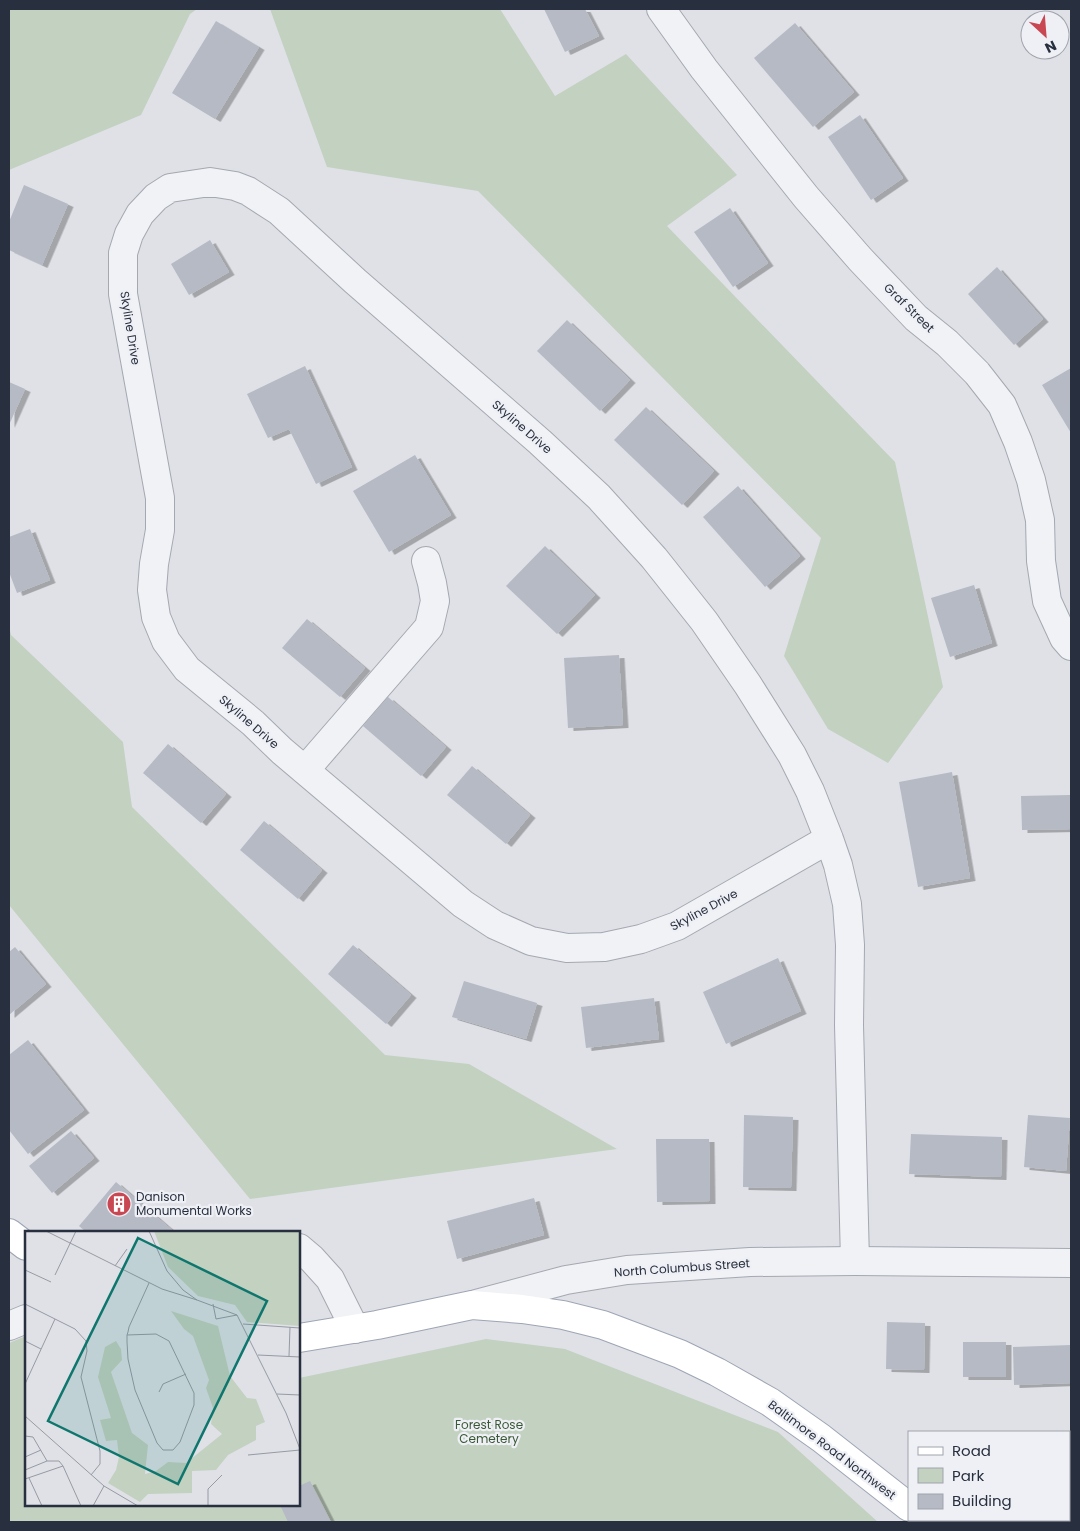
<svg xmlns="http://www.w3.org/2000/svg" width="1080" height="1531" viewBox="0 0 1080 1531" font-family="Poppins,sans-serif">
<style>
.green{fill:#c3d1c0}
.building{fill:#b6bac4;filter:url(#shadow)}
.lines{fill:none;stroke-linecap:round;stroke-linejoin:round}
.minor-casing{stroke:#a4a8b1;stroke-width:30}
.major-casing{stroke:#9ea5b3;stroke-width:30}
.minor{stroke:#f1f2f6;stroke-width:28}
.major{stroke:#fff;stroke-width:28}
.labels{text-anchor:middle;stroke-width:4.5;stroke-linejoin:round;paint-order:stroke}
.street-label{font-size:12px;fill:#282f3e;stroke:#eef0f5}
.poi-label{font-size:12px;fill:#282f3e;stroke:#eef0f5;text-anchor:start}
.park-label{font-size:12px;fill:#3a5936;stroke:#eef0f5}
.inset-road{fill:none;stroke:#969aa3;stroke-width:1}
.view{fill:#0f766e;fill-opacity:0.15;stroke:#0f766e;stroke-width:2.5}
.inset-edge{fill:none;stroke:#282f3e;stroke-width:2.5}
</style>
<defs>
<filter id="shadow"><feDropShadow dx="5.5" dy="3" stdDeviation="0" flood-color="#0004"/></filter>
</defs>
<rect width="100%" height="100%" fill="#dfe1e7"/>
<!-- green -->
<g class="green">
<polygon points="9,9 197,9 190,14 141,115 9,170"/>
<polygon points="270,9 500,9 555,96 626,54 737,175 667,226 895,462 943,687 888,763 828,729 784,656 821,538 478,191 327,167"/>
<polygon points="9,626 11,635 123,742 132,807 385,1055 469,1064 617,1149 250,1199 9,905"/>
<polygon points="26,1336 26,1505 299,1505 299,1378 486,1339 565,1349 778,1432 878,1522 9,1522 9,1343"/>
</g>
<!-- building -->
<g class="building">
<polygon points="544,9 585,9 599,36 565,52"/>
<polygon points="216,21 259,47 215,119 172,93"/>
<polygon points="795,23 854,92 813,127 754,58"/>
<polygon points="860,115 903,178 871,200 828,137"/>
<polygon points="24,185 68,204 42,265 9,250 9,222"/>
<polygon points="730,208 768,263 733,287 694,232"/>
<polygon points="210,240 229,272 189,295 171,264"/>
<polygon points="997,267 1043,319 1014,345 968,294"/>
<polygon points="567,320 630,380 600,411 537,351"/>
<polygon points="305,366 352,467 316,484 289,429 268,438 247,394"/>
<polygon points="1071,368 1071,433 1042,385"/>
<polygon points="9,382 25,389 9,425"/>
<polygon points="646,407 714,471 682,505 614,440"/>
<polygon points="415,455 451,515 389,552 353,491"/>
<polygon points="738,486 800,556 765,587 703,517"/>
<polygon points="30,529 50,580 17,593 9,572 9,537"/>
<polygon points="545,546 595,595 557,634 506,586"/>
<polygon points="974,585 992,643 950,657 931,598"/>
<polygon points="307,619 365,668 340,697 282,648"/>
<polygon points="619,655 623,725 568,728 564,658"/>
<polygon points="388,697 446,747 421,776 363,726"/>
<polygon points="168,744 226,794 201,823 143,773"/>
<polygon points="472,766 530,815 506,844 447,795"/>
<polygon points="952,772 970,878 918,887 899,782"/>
<polygon points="1070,795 1071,829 1022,830 1021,796"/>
<polygon points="264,821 322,870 298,899 240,850"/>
<polygon points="353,945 411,995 386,1024 328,974"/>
<polygon points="15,947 46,984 9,1015 9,952"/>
<polygon points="778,958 801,1011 726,1044 703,992"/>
<polygon points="464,981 537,1003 526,1039 452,1017"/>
<polygon points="654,998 659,1039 586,1048 581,1007"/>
<polygon points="28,1040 84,1110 28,1154 9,1130 9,1055"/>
<polygon points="744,1115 793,1117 791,1188 743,1187"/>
<polygon points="1028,1115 1070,1118 1066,1171 1024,1167"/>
<polygon points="71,1131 94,1158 52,1193 29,1166"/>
<polygon points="911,1134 1002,1137 1001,1177 909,1174"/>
<polygon points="656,1139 709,1139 710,1201 657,1202"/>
<polygon points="116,1182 174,1232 86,1232 79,1226"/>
<polygon points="534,1198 544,1235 457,1259 447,1221"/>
<polygon points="887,1322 925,1323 924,1370 886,1369"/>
<rect x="963" y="1342" width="43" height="35"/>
<polygon points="1071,1345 1071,1383 1014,1385 1013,1347"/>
<polygon points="310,1481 331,1522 288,1522 280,1505 299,1505 299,1486"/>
</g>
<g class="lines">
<defs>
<g id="minor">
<polyline points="661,9 704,69 806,197 860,259 916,318 947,343 977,373 1002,405 1018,442 1031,480 1040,520 1041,561 1047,601 1064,638 1071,646"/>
<polyline points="305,770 429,627 435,601 432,583 426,561"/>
<polyline points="829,839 677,926 641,939 604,947 567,948 531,941 495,925 463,904 282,751 253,723 187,669 166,641 156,617 152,590 154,564 160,530 160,498 123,294 123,253 129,234 140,214 156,197 170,188 210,182 235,186 248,191 279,211 355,281 540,442 599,497 654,558 704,621 748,685 792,755 810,791 829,839 838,865 847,904 850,945 849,1025 855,1261"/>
<polyline points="299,1248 312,1259 330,1279 355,1329"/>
<polyline points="476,1304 566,1280 627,1270 750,1262 855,1261 1071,1263"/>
<polyline points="9,1326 26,1319"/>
</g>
<g id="major">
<polyline points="9,1233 26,1246"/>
<polyline points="299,1338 377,1325 472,1305 522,1309 563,1315 603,1325 680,1354 717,1372 770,1402 821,1438 909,1507"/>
<polyline points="924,1520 927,1522"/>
</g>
</defs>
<!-- minor casing -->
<use href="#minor" class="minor-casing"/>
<!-- major casing -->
<use href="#major" class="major-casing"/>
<!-- minor -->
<use href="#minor" class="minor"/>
<!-- major -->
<use href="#major" class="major"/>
</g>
<!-- icons -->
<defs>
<symbol id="building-disc" viewBox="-11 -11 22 22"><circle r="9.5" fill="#c94752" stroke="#eef0f5"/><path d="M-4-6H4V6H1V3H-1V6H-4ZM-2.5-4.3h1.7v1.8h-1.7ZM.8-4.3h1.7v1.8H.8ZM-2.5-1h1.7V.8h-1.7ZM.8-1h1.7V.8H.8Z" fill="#fff"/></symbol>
</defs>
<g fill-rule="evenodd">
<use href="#building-disc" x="105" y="1190" width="28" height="28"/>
</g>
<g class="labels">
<!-- street labels -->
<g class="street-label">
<text transform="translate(909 308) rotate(44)" y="4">Graf Street</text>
<text transform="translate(130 328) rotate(81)" y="4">Skyline Drive</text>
<text transform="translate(522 427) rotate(41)" y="4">Skyline Drive</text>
<text transform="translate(249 722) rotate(41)" y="4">Skyline Drive</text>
<text transform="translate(704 910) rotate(-28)" y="4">Skyline Drive</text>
<text transform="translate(682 1268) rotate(-4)" y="4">North Columbus Street</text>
<text transform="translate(832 1450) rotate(37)" y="4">Baltimore Road Northwest</text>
</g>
<!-- poi labels -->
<g class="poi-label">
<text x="136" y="1201">Danison<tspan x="136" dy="14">Monumental Works</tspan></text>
</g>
<!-- park labels -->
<g class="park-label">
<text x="489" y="1429">Forest Rose<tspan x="489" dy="14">Cemetery</tspan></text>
</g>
</g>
<!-- overview -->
<g transform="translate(25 1231)">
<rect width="275" height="275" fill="#dfe1e7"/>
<path d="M129,0H275V95L222,91L210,74L173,65L143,36ZM146,80L193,95L205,145L222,167L231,168L240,191L231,195V209L203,224L191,239L167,240V262L123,263L115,271L83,252L91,239L94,226L92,209L81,210L75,189L86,187L73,146L80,116L91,110L96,118L97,129L86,141L107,202L123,214L120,243L131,240L143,231L161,232L197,203L186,193L188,177L181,157L184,149L168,105L159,98Z" fill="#c3d1c0"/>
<path class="inset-road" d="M21,0L137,58L172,69M124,0L142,40L158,59L172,69L212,84L261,182L275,218M90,35L102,18M0,39L26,51M30,44L51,0M0,73L50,98L61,110L62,120L56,146L75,220V233L66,244M188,73L191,88L212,84M218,93L275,97M102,104L131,103L144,110L169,162V174L155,211L148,219H138L132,212L110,159L103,128L102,111V104L103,101L104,96L124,52M0,110L16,118M233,124L275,126M264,125L265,96M0,153L30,88M134,161L138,153L161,143M252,163L275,164M0,185L79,255L113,275M0,205L8,206L22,230L0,239M223,224L275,219M0,226L16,219M38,235L56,275M4,247L17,275M0,248L38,235L34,230H22M68,275L79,255M183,275V258L197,244"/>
<path class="view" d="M113,7L242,70L153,253L23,190Z"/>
<rect width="275" height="275" class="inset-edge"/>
</g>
<!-- border -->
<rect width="1080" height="1531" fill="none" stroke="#282f3e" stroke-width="20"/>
<!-- legend -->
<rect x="908" y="1431" width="162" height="90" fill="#eef0f5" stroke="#9fa3ac"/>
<rect x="918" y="1447" width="25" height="8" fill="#ffffff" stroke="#9fa3ac"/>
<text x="952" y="1456" font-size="15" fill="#282f3e">Road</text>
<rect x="918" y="1468" width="25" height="15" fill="#c3d1c0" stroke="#9fa3ac"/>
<text x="952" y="1481" font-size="15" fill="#282f3e">Park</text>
<rect x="918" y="1494" width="25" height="15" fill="#b6bac4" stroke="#9fa3ac"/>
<text x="952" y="1506" font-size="15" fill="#282f3e">Building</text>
<!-- north arrow -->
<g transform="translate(1045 35) rotate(154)"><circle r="24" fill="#eef0f5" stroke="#9fa3ac"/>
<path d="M0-4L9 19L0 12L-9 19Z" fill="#c94752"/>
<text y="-8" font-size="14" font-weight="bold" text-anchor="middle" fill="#282f3e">N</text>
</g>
</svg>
